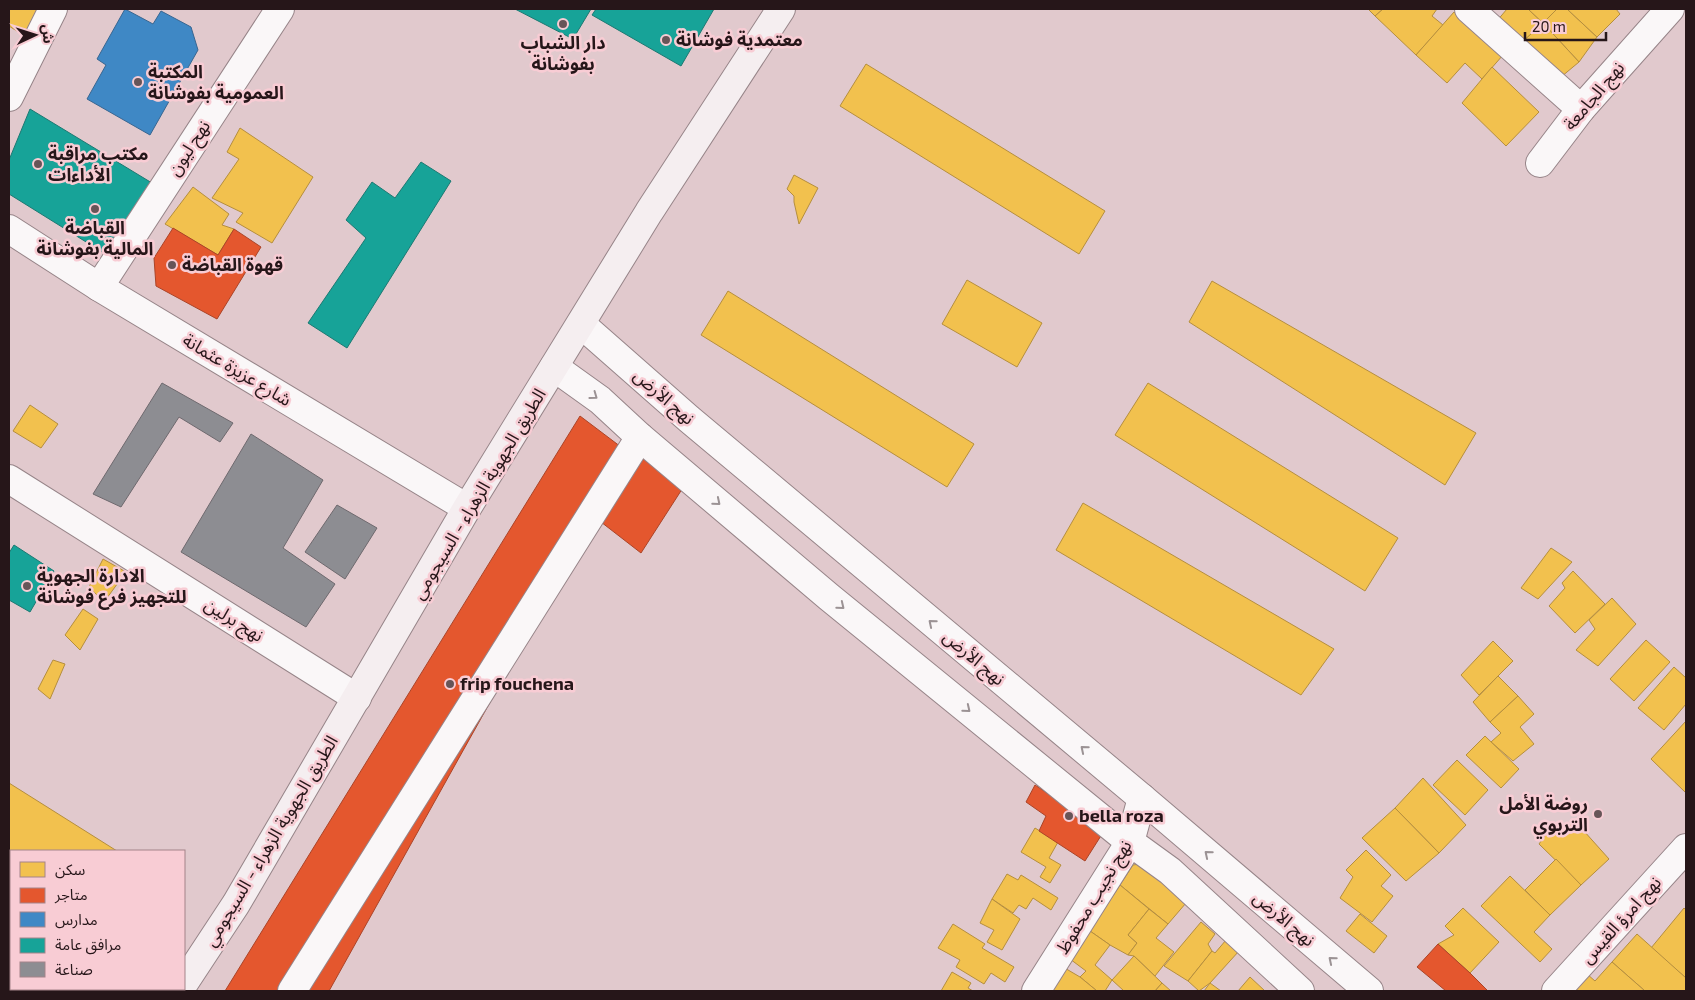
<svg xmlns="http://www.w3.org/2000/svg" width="1695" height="1000" viewBox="0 0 1695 1000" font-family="'Exo 2','Noto Sans Arabic',sans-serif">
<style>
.homes{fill:#f2c14e;stroke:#b58e3e}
.shops{fill:#e4572e;stroke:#ab4428}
.schools{fill:#3f88c5;stroke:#386691}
.public{fill:#17a398;stroke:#1c7972}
.industry{fill:#8d8d92;stroke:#6e696e}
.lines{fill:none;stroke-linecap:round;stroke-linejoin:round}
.minor-casing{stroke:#968488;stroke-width:30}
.tertiary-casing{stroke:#968488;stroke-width:30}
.secondary-casing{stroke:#968488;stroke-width:30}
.minor{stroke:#faf7f8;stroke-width:28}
.tertiary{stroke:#faf7f8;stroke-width:28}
.secondary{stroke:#f5eef0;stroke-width:28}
.oneway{stroke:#9b9294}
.poi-dot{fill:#675558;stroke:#f8ccd4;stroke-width:2}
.labels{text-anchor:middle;stroke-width:5;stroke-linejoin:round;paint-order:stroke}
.poi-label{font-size:18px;font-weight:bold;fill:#261619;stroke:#f8ccd4;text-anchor:start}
.street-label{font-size:18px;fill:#261619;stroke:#f8ccd4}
</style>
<rect width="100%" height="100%" fill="#e1c9cd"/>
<!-- homes -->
<g class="homes">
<polygon points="9,9 40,9 23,35 9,26"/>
<polygon points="1368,9 1383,9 1375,16"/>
<polygon points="1383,9 1437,9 1432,16 1443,25 1416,55 1375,16"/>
<polygon points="1507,9 1528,9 1543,23 1519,45 1496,22"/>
<polygon points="1528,9 1557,9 1543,23"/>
<polygon points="1557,9 1567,9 1597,37 1579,62 1543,23"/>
<polygon points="1567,9 1616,9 1620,14 1597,37"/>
<polygon points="1454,12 1503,55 1482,79 1465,63 1447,83 1416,55"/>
<polygon points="1543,23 1579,62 1561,77 1519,45"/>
<polygon points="866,64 1105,211 1079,254 840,106"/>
<polygon points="1492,67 1539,112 1506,146 1462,103"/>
<polygon points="240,128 313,177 272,243 236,222 243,213 212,198 239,159 227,152"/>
<polygon points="794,175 818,188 799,224 794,202 794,196 787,189"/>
<polygon points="193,187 229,214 222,225 234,229 218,255 165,224"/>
<polygon points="967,280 1042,323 1017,367 942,324"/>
<polygon points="1212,281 1476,433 1445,485 1189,322"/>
<polygon points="728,291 974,444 947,487 701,335"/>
<polygon points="1148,383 1398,538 1365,591 1115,435"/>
<polygon points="30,405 58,424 41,448 13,431"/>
<polygon points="1083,503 1334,649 1301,695 1056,550"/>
<polygon points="1551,548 1572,562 1538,599 1521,588"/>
<polygon points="103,559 126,572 104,602 89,587"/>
<polygon points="1573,571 1605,604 1575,633 1549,606 1565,588 1562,583"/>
<polygon points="1612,598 1636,624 1598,666 1576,650 1595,629 1589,620"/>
<polygon points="83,609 98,619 80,650 65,635"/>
<polygon points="1646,640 1670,662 1634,701 1610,679"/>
<polygon points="1493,641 1513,661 1479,695 1461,675"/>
<polygon points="53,660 65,664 50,699 38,689"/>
<polygon points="1674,667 1686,678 1686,704 1664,730 1638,708"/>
<polygon points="1498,676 1518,696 1490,722 1473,702"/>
<polygon points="1518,696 1534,714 1520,727 1534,744 1513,761 1491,742 1501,733 1490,722"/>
<polygon points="1686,721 1686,793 1651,759"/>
<polygon points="1485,736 1519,769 1501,788 1466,755"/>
<polygon points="1457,760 1488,790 1465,815 1433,785"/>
<polygon points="1423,778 1466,825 1439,853 1395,808"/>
<polygon points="9,783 117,851 11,851 11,968 9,967"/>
<polygon points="1395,808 1439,853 1406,881 1362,838"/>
<polygon points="1575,821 1609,859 1581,885 1539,844 1552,826 1563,832"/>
<polygon points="1035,828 1058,842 1049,858 1061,865 1050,883 1040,877 1046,867 1021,852"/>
<polygon points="1366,850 1391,875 1381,886 1393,896 1372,922 1340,898 1353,877 1346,870"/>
<polygon points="1556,859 1581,885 1550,915 1525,890"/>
<polygon points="1140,864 1186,903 1168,924 1120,885 1133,865"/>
<polygon points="1007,874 1018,880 1021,875 1058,898 1051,910 1033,898 1026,909 1019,905 1013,913 992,899"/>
<polygon points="1510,876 1550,915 1534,932 1552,949 1540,962 1481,906"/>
<polygon points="1120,885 1149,909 1128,935 1137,943 1128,955 1110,945 1090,931"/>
<polygon points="992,899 1020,919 1002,950 987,942 994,930 980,923"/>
<polygon points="1463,908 1499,942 1470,973 1438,944 1454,935 1445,926"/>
<polygon points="1684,908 1686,910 1686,978 1651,948"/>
<polygon points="1149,909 1168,924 1156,938 1174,952 1155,976 1134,956 1128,955 1137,943 1128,935"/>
<polygon points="1360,914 1387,936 1374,953 1346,931"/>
<polygon points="1201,922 1215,934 1208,944 1212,951 1188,981 1164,966"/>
<polygon points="953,924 985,944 982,948 1014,967 1005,982 991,973 984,984 956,967 960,960 938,948"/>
<polygon points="1090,931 1110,945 1095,965 1112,980 1105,991 1097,991 1080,977 1086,971 1070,959"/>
<polygon points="1637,934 1686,978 1686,991 1645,991 1612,962"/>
<polygon points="1226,940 1239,951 1210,983 1199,991 1188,981 1212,951 1215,953"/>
<polygon points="1134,956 1162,983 1155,991 1124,991 1112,980"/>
<polygon points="1612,962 1645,991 1574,991 1587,974 1595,981"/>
<polygon points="1063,967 1080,977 1097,991 1054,991 1050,989"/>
<polygon points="952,972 971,983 968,988 973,991 941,991"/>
<polygon points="1250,977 1265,991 1238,991"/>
<polygon points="1162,983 1171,991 1155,991"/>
<polygon points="1210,983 1221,991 1204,991"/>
<polygon points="43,989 105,989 104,991 47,991"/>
</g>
<!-- shops -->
<g class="shops">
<polygon points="173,228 218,255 234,229 261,247 217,319 156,286 154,258"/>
<polygon points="580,416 629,453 329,991 225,991"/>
<polygon points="647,449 686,483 641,553 601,522"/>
<polygon points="1035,785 1104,831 1085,861 1039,831 1046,816 1026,802"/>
<polygon points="1438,944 1470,973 1488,991 1446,991 1417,967"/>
</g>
<!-- schools -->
<polygon class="schools" points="125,9 153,24 161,11 191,27 198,50 150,135 87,99 106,65 97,59"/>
<!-- public -->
<g class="public">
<polygon points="515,9 591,9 573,39"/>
<polygon points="596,9 714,9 681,66 592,15"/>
<polygon points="30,109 152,183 107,255 9,194 9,160"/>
<polygon points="421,162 451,181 347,348 308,323 366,238 346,220 372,182 395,198"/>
<polygon points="14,545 54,571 30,612 9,600 9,553"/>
</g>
<!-- industry -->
<g class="industry">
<polygon points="162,383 233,423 220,442 179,417 121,507 93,494"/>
<polygon points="251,434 323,480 283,548 335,584 306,627 181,552"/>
<polygon points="337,505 377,528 345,579 305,552"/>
</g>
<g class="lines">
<defs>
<g id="minor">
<polyline points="1469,9 1581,109"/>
<polyline points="9,97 53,9"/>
<polyline points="1540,163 1581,109 1670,9"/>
<polyline points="9,229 99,287 467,508"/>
<polyline points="99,287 280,9"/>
<polyline points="9,479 357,698"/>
<polyline points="292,991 640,437"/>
<polyline points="1036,991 1130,842 1142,798"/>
<polyline points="1556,991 1686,848"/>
</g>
<g id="tertiary">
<polyline points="581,324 689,419 1142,798 1369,991"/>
<polyline points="554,367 600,400 640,437 829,597 1130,842 1170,871 1300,991"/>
</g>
<polyline id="secondary" points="184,983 236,904 467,508 649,212 781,9"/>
</defs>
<!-- minor casing -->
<use href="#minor" class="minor-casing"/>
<!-- tertiary casing -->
<use href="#tertiary" class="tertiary-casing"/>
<!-- secondary casing -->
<use href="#secondary" class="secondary-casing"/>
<!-- minor -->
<use href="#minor" class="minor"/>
<!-- tertiary -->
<use href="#tertiary" class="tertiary"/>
<!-- secondary -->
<use href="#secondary" class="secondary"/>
</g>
<!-- one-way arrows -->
<defs><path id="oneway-chevron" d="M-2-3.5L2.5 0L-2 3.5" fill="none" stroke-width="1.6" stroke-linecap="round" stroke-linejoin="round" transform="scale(1.25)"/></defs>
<g class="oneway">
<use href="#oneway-chevron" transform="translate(594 396) rotate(36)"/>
<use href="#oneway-chevron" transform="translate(717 502) rotate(40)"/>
<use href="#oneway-chevron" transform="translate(841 606) rotate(39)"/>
<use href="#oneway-chevron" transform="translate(932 623) rotate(-140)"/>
<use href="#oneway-chevron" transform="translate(967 709) rotate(39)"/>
<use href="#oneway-chevron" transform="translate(1084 749) rotate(-140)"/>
<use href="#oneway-chevron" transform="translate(1208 854) rotate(-140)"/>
<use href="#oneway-chevron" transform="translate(1332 960) rotate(-140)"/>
</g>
<!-- markers -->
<g class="poi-dot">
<circle cx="563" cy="24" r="5"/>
<circle cx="666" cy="40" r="5"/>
<circle cx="138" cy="82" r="5"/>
<circle cx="38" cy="164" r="5"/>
<circle cx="95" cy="209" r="5"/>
<circle cx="172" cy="265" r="5"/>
<circle cx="27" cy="586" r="5"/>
<circle cx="450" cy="684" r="5"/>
<circle cx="1598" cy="814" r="5"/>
<circle cx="1069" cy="816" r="5"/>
</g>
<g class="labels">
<!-- poi labels -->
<g class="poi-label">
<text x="676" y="46">معتمدية فوشانة</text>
<text x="563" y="49" text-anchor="middle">دار الشباب<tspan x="563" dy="21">بفوشانة</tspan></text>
<text x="148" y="78">المكتبة<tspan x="148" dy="21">العمومية بفوشانة</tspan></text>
<text x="48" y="160">مكتب مراقبة<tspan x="48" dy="21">الأداءات</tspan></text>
<text x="95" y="234" text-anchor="middle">القباضة<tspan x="95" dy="21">المالية بفوشانة</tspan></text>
<text x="182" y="271">قهوة القباضة</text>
<text x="37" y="582">الادارة الجهوية<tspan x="37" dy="21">للتجهيز فرع فوشانة</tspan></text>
<text x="460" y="690">frip fouchena</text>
<text x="1588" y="810" text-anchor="end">روضة الأمل<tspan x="1588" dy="21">التربوي</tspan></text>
<text x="1079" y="822">bella roza</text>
</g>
<!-- street labels -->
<g class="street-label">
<text transform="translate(1594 96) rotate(-50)" y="6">نهج الجامعة</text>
<text transform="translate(189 148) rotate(-57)" y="6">نهح ليون</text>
<text transform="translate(237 370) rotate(31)" y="6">شارع عزيزة عثمانة</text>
<text transform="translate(664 397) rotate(41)" y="6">نهج الأرض</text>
<text transform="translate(479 494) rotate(-59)" y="6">الطريق الجهوية الزهراء - السيجومي</text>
<text transform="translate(234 620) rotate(32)" y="6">نهج برلين</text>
<text transform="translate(974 658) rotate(40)" y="6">نهج الأرض</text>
<text transform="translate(271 841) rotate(-59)" y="6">الطريق الجهوية الزهراء - السيجومي</text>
<text transform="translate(1094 897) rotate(-59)" y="6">نهج نجيب محفوظ</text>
<text transform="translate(1284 919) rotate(40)" y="6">نهج الأرض</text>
<text transform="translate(1621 920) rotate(-48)" y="6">نهج امرؤ القيس</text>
</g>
</g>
<!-- border -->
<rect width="1695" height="1000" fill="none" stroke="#261619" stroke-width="20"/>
<!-- legend -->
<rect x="10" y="850" width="175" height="140" fill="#f8ccd4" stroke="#a48389"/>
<rect x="20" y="862" width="25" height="15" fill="#f2c14e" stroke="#a48389"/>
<text x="55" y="875" font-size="15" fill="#261619">سكن</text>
<rect x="20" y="888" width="25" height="15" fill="#e4572e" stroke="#a48389"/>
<text x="55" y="900" font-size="15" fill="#261619">متاجر</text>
<rect x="20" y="912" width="25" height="15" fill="#3f88c5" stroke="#a48389"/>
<text x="55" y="925" font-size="15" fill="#261619">مدارس</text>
<rect x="20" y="938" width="25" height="15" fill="#17a398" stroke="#a48389"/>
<text x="55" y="950" font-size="15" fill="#261619">مرافق عامة</text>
<rect x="20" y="962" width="25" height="15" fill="#8d8d92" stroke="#a48389"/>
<text x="55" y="975" font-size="15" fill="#261619">صناعة</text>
<!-- north arrow -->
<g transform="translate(35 35) rotate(86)" stroke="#f8ccd4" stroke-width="4" paint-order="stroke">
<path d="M0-4L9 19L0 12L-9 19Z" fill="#261619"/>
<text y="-8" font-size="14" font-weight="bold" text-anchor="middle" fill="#261619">ش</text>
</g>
<!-- scale -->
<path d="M1525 32v8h81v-8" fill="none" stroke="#261619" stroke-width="2.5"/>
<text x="1532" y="32" font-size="15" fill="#261619" stroke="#f8ccd4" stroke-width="4" paint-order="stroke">20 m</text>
</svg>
